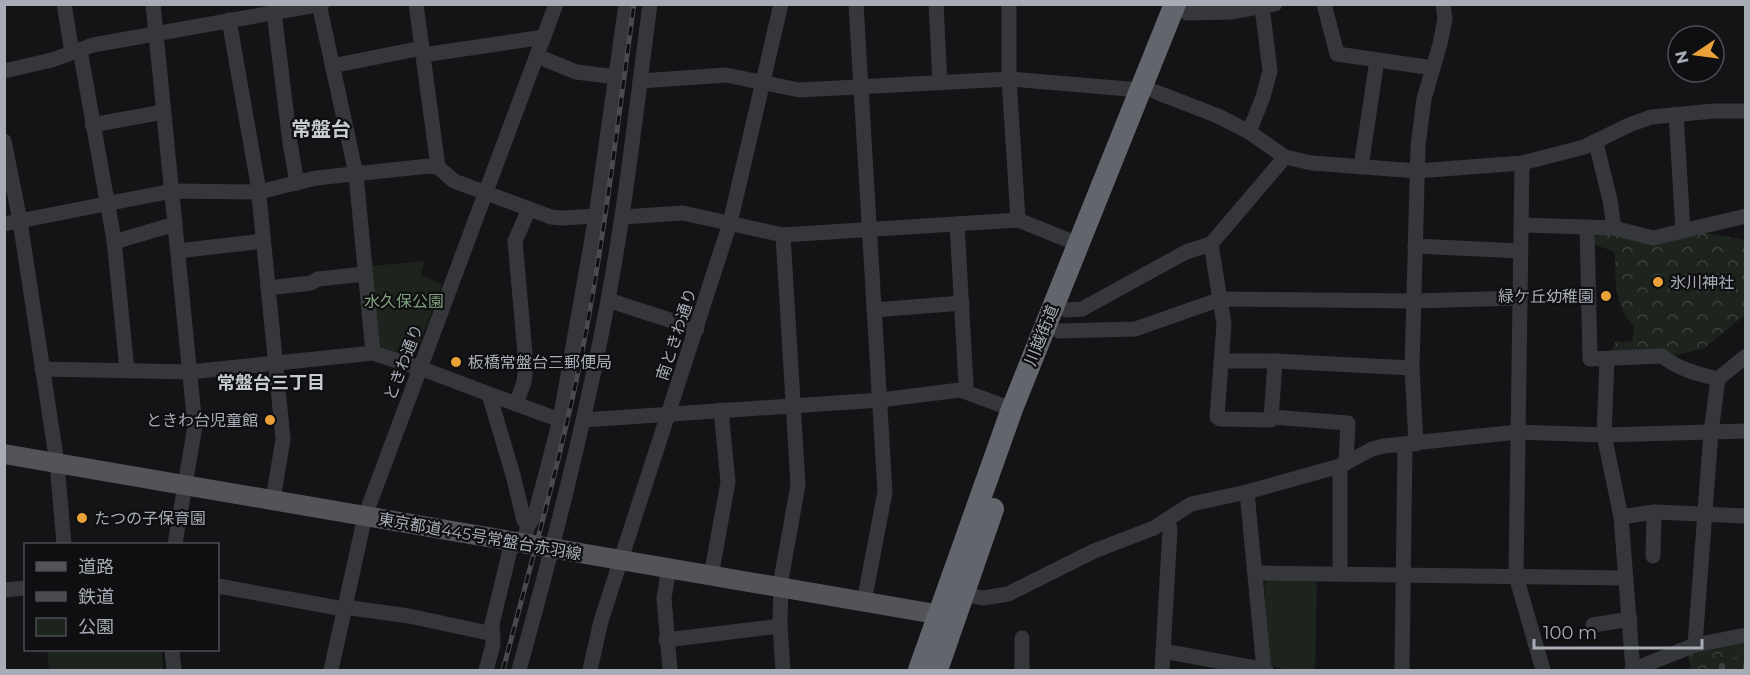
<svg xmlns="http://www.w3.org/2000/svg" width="1750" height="675" viewBox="0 0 1750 675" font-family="Montserrat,'Noto Sans JP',sans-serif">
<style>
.green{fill:#1d241d}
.forest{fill:url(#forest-crowns)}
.cemetery{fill:url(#cemetery-stones)}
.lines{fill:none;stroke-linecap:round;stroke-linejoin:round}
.minor{stroke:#35373b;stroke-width:15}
.major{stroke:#52545a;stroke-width:20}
.highway{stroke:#62656c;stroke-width:22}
.rail-casing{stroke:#494b50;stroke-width:5}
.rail{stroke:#0f0f11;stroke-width:3;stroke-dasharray:9;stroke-linecap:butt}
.poi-dot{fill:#eaa138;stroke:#0f0f11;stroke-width:2}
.labels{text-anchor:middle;stroke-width:4.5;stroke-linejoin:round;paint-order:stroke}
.poi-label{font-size:16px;fill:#a7acb6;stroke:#0f0f11;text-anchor:start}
.park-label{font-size:16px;fill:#7fa07e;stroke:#0f0f11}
.street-label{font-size:16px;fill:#a7acb6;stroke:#0f0f11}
.neighbourhood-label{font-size:18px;font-weight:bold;fill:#c7cbd2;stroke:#0f0f11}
.quarter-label{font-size:20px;font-weight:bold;fill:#c7cbd2;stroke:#0f0f11}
</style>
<defs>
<pattern id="forest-crowns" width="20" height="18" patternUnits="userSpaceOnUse" patternTransform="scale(1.5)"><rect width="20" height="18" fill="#1d241d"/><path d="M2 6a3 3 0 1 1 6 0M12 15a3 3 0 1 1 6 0" fill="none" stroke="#3b413c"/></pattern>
<pattern id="cemetery-stones" width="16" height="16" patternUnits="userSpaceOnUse" patternTransform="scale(1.5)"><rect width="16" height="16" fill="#1d241d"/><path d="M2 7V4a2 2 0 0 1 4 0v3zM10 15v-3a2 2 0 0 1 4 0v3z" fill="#3b413c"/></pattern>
</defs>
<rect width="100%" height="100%" fill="#141416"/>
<!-- green -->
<g class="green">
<polygon points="425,261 421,275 442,284 413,361 381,349 378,344 370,266"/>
<path d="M1269,580L1317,582L1315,670C1302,670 1279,673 1270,663L1264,584Z"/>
<polygon points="47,650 162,650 163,670 49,670"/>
</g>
<!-- forest -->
<g class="forest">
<path d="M1597,233L1684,237L1707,233L1745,240V315L1703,349L1671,356L1612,352L1616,341L1632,342L1634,327C1613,303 1616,282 1615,252L1596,245L1593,240Z"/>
<polygon points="1745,638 1745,670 1683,670 1691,668 1687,653"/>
</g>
<!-- cemetery -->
<polygon class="cemetery" points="1745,654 1745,670 1717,670 1718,664"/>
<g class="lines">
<!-- minor -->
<g class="minor">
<polyline points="64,4 72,52"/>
<polyline points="153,4 195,426 175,544"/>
<polyline points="319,4 356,174 373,353 420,368 489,394"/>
<polyline points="416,4 438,167"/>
<polyline points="856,4 885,492 864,602"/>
<polyline points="936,4 940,83"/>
<polyline points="1009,4 1009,79 1018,220"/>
<polyline points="1324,4 1337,54 1433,68"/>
<polyline points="274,12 290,143 297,183"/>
<polyline points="1187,13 1232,12 1275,4"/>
<polyline points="229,20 258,185 283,439 273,500"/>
<polyline points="80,50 114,240 127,370"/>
<polyline points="423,55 544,37"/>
<polyline points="537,56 576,72 617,77"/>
<polyline points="332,66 422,48"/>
<polyline points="4,71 52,60 93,45 322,4"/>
<polyline points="640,81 726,75 799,90 1009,79 1140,90"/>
<polyline points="1156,92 1218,116 1249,132 1285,157 1312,163 1417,171 1522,163 1584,147 1629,125 1651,117 1714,111 1746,111"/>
<polyline points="1676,114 1683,231"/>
<polyline points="92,125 163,112"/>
<polyline points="1249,132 1263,97 1270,71 1262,7"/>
<polyline points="4,141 20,221 57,463 64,544"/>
<polyline points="1596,143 1610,200 1614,228"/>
<polyline points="1522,163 1516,576 1543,670"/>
<polyline points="1361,167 1377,60"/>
<polyline points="622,217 683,213 783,235 1018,220 1078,244"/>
<polyline points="4,224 172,191 259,192 316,178 429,166 438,167 454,181 551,217 562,218 596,216"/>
<polyline points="957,224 966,385 964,391"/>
<polyline points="1521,225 1614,228 1653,238 1746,216"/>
<path d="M1587,227L1590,359L1662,356C1678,369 1698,374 1718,379"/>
<polyline points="783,235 798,485 781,580 780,626 783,670"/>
<polyline points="114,242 175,224"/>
<polyline points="1415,246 1520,251"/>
<polyline points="178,251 263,241"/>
<polyline points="268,288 311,283 318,279 365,274"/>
<polyline points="608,300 697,329"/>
<polyline points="874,310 962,303"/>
<polyline points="1066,310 1082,309 1186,252 1211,244"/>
<polyline points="1059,331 1135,329 1221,299 1414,301 1520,298"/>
<polyline points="1607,359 1604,435 1621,517 1633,670"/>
<polyline points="1222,361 1275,361 1412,368"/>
<polyline points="1275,361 1271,420 1220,419 1217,417 1224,324 1211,244 1285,157"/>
<polyline points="42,369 190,372 373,353"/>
<polyline points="516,404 524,382 526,365 515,241 529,209"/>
<polyline points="1271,417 1348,423 1346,463"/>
<polyline points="560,420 596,216 626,4"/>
<polyline points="584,420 880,400 960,390 1012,409"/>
<polyline points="1416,444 1412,368 1418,146 1424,99 1440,44 1445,19 1443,4"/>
<polyline points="1340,466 1340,574"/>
<polyline points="1247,492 1264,670"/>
<polyline points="1621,517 1654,512 1746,516"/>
<polyline points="523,543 528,526 535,515 560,420 489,394 513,475 524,520 528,526"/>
<polyline points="1653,556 1654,512"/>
<polyline points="669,568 664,598 670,670"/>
<polyline points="1255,573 1626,578"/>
<polyline points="711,576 728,482 721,410"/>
<polyline points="218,586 344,609"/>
<polyline points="4,590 26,588"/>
<polyline points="956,593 983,598 1008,594 1094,551 1154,528 1191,504 1247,492 1340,466 1372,449 1384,446 1518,432 1604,435 1746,431"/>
<polyline points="344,607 409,616 493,634"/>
<polyline points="1593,625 1630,619"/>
<polyline points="666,640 780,626"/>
<polyline points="1695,645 1711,432 1718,379 1746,356"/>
<polyline points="172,650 174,670"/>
<polyline points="1163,651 1266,670"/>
<polyline points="331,670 365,516 556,4"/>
<polyline points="486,670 493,645 492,624 512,542"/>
<path d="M519,670C553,548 585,425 608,300C626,203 637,103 650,4"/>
<polyline points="590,670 601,621 730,223 781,4"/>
<polyline points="1022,670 1022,638"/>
<polyline points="1162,670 1170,529 1168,520"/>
<polyline points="1402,670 1405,445"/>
<polyline points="1632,670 1695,645 1746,635"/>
</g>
<!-- major -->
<polyline class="major" points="4,454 953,617"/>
<!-- highway -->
<g class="highway">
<polyline points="919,670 1012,409 1175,4"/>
<polyline points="937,670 993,509"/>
</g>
<defs>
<path id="rail" d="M503,670C529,571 557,472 578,372C603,250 617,127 634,4"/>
</defs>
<!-- rail casing -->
<use href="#rail" class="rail-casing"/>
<!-- rail -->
<use href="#rail" class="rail"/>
</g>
<!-- markers -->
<g class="poi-dot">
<circle cx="1658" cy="282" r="6"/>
<circle cx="1606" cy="296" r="6"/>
<circle cx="456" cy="362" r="6"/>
<circle cx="270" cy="420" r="6"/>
<circle cx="82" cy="518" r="6"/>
</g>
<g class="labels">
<!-- poi labels -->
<g class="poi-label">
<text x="1670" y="288">氷川神社</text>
<text x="1594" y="302" text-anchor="end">緑ケ丘幼稚園</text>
<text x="468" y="368">板橋常盤台三郵便局</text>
<text x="258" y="426" text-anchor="end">ときわ台児童館</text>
<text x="94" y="524">たつの子保育園</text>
</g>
<!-- park labels -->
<g class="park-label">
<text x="404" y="307">水久保公園</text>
</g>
<!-- street labels -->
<g class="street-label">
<text transform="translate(676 334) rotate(-72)" y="6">南ときわ通り</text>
<text transform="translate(1041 335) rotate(-68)" y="6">川越街道</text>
<text transform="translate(403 362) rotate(-69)" y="6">ときわ通り</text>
<text transform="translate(480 536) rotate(10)" y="6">東京都道445号常盤台赤羽線</text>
</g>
<!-- neighbourhood labels -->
<g class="neighbourhood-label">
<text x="271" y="389">常盤台三丁目</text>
</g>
<!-- quarter labels -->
<g class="quarter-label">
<text x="321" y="136">常盤台</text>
</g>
</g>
<!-- border -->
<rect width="1750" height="675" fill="none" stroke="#a7acb6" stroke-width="12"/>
<!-- legend -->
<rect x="24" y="543" width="195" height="108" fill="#0f0f11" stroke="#4c4e53" stroke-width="1.5"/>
<rect x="36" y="562" width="30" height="9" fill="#52545a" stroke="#4c4e53" stroke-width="1.5"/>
<text x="78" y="573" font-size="18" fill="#a7acb6">道路</text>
<rect x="36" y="592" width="30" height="9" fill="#494b50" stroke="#4c4e53" stroke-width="1.5"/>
<text x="78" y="603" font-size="18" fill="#a7acb6">鉄道</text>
<rect x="36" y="618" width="30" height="18" fill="#1d241d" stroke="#4c4e53" stroke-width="1.5"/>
<text x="78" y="633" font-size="18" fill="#a7acb6">公園</text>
<!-- north arrow -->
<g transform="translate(1696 54) rotate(257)"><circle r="28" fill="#0f0f11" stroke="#4c4e53" stroke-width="1.5"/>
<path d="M0-4.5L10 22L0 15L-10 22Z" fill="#eaa138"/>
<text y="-9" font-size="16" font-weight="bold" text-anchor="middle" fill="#a7acb6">N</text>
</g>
<!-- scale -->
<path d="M1534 639v9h168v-9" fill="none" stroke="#a7acb6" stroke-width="3"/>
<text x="1543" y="639" font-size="18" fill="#a7acb6" stroke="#0f0f11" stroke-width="4.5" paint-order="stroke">100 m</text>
</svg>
